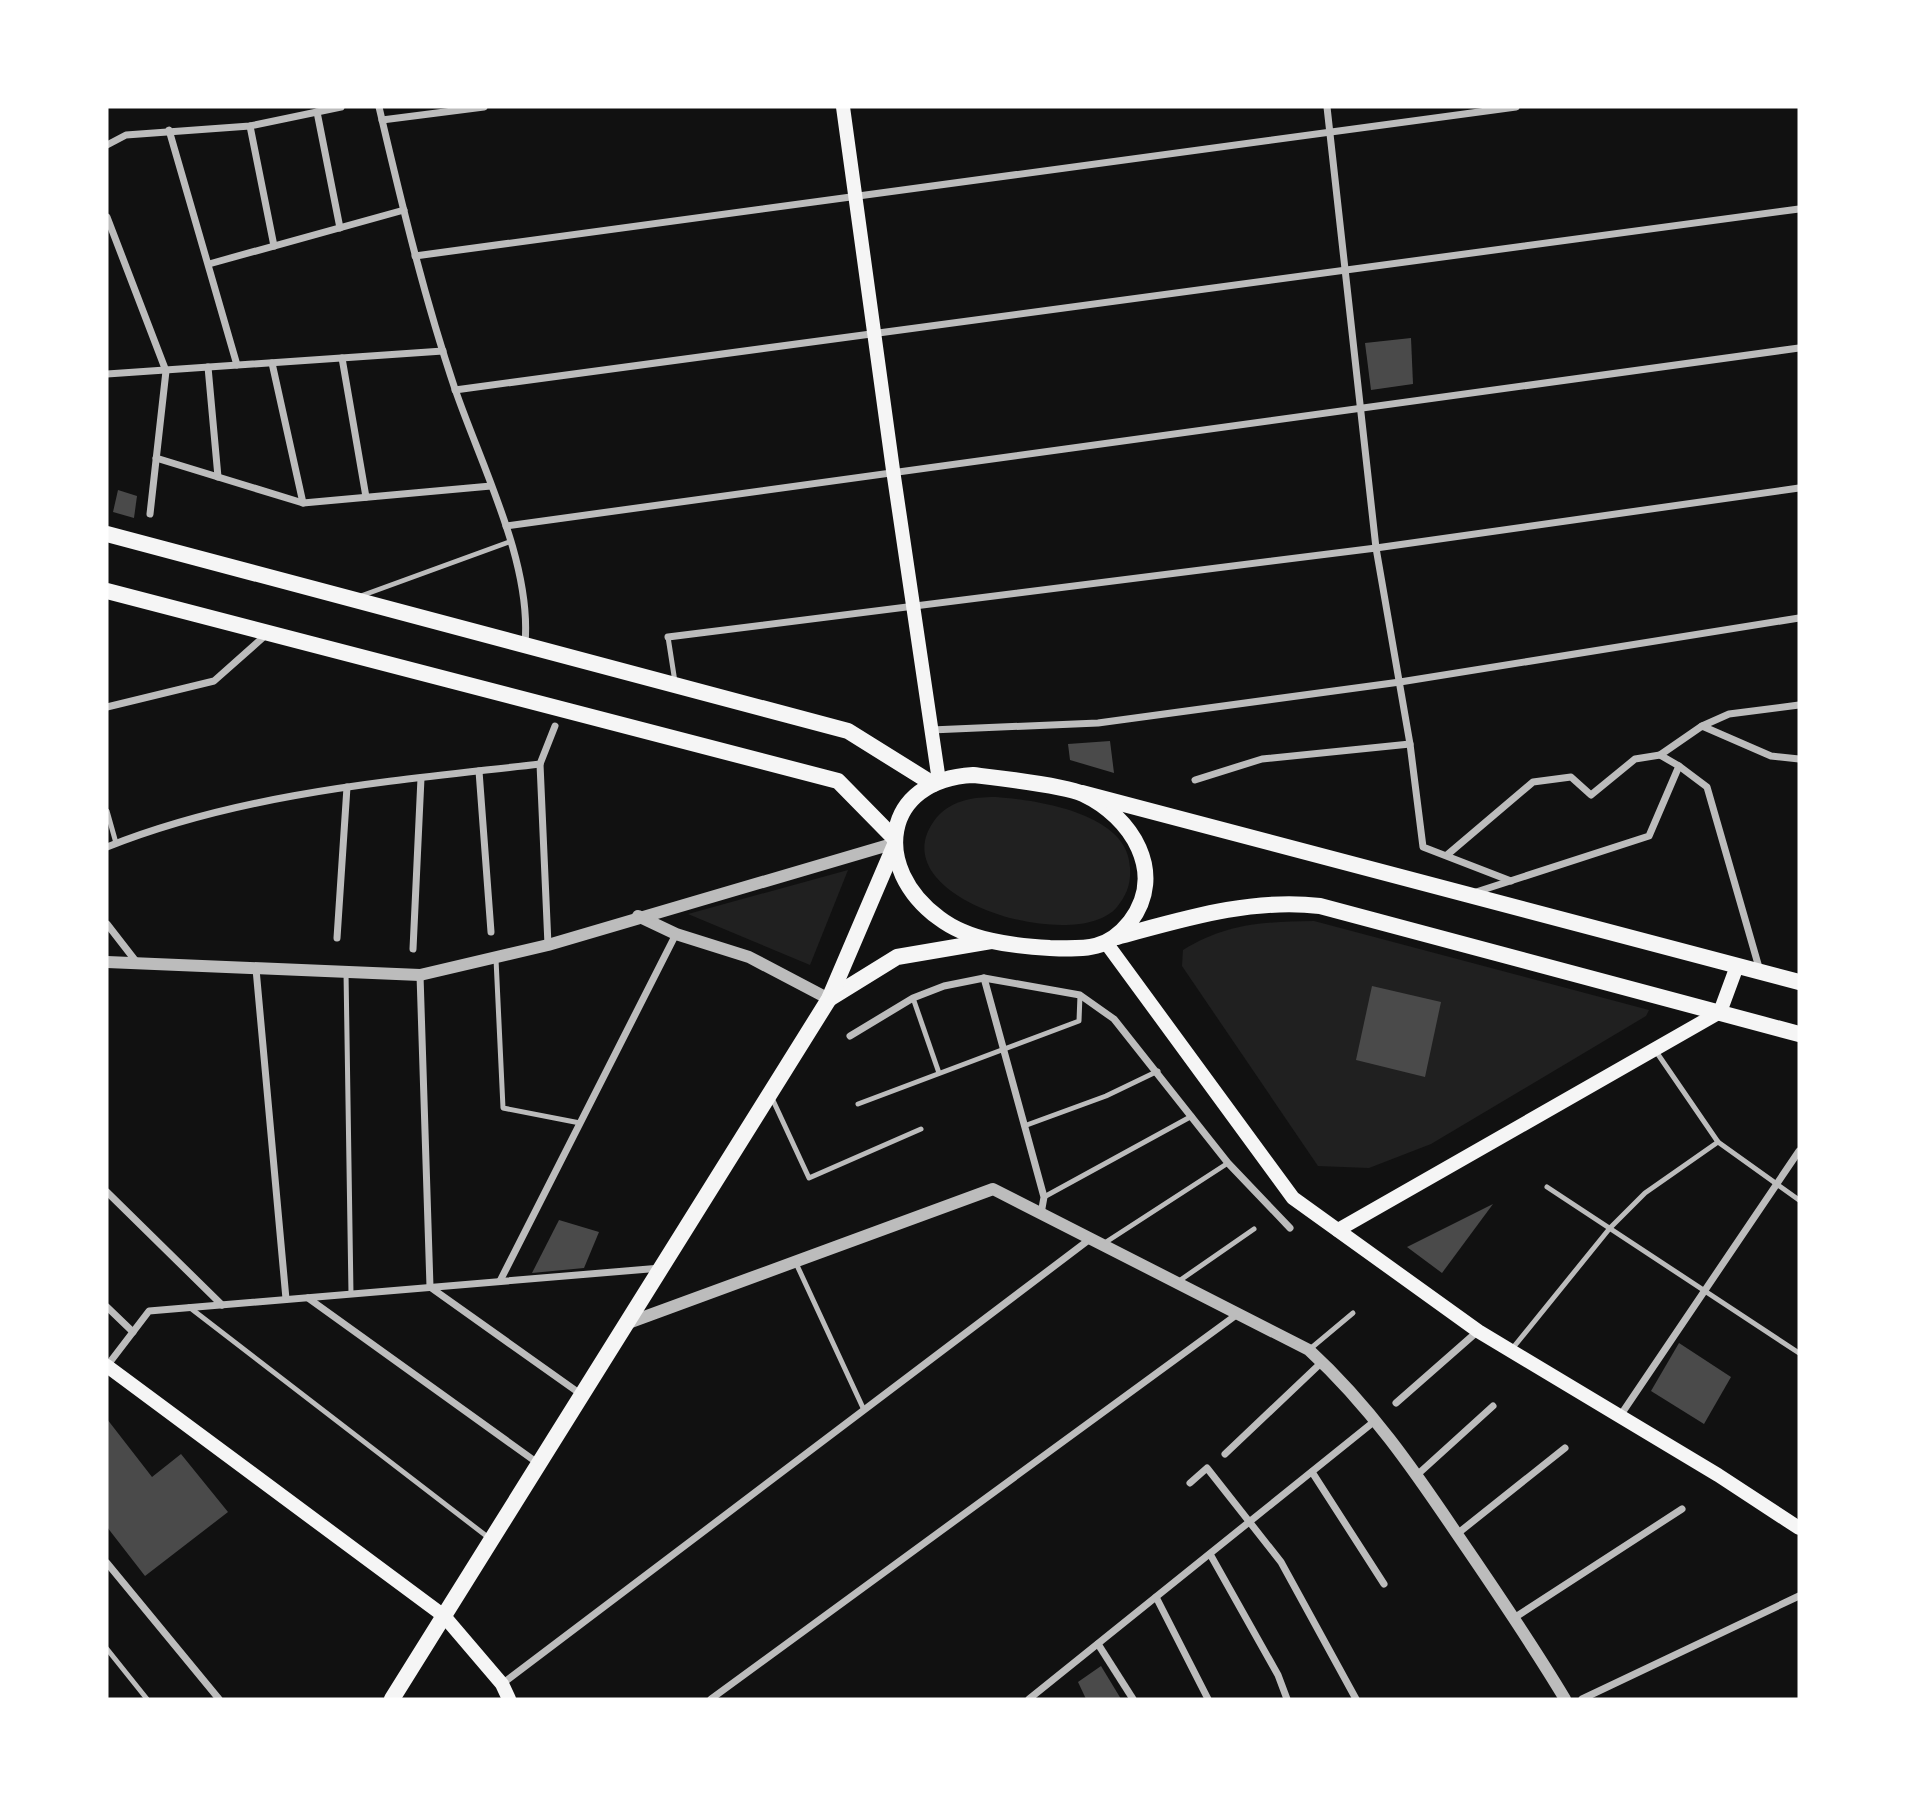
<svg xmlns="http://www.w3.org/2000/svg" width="1906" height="1806" viewBox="0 0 1906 1806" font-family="'Fira Sans',sans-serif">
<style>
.green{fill:#202020}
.building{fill:#4a4a4a}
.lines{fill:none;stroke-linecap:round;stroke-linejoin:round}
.service{stroke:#bcbcbc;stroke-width:5}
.minor{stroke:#bcbcbc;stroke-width:7}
.tertiary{stroke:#bcbcbc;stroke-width:12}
.secondary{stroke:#f5f5f5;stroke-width:14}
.primary{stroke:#f5f5f5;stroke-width:16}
</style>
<rect width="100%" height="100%" fill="#111"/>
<!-- green -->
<g class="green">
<path d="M996,797C1037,800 1129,813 1130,868C1131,883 1127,895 1117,907C1076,956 879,898 934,821C949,800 973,797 996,797Z"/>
<polygon points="848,870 810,965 688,914"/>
<path d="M1314,921L1649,1010L1646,1016L1431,1144L1369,1168L1318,1166L1182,966L1183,950C1227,923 1264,922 1314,921Z"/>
</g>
<!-- building -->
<g class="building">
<polygon points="1411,338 1413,384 1371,390 1365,343"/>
<polygon points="118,490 137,496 134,518 113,512"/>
<polygon points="1110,741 1114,773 1070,760 1068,744"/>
<polygon points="1372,986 1441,1002 1425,1077 1356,1060"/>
<polygon points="1493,1204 1442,1273 1407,1247"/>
<polygon points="559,1220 599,1232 584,1268 532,1273"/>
<polygon points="1679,1343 1731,1377 1704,1424 1651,1391"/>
<polygon points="107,1419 152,1477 181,1454 228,1512 145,1576 107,1527"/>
<polygon points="1101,1666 1121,1699 1086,1699 1078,1682"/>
</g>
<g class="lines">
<!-- service -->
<g class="service">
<polyline points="358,597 509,542"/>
<polyline points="668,637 675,682"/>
<polyline points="107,811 116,843"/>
<polyline points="496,959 503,1108 580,1123"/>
<polyline points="346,972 351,1294"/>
<polyline points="913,998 939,1073"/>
<polyline points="1655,1050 1718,1142 1799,1200"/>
<polyline points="771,1096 809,1178 921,1129"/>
<polyline points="858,1104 1079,1021 1080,995"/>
<polyline points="1024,1126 1106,1096 1158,1071"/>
<polyline points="1547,1187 1799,1353"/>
<polyline points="1044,1197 1192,1116"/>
<polyline points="1103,1244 1228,1163"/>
<polyline points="795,1261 864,1410"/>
<polyline points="1179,1281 1254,1229"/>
<polyline points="189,1307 489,1538"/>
<polyline points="1310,1349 1353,1313"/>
<polyline points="1512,1349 1610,1228 1645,1193 1718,1142"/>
<polyline points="107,1649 147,1699"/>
</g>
<!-- minor -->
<g class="minor">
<path d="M379,107C401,201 424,297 455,389C481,465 532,563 525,643"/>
<polyline points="1327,107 1376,548 1410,744 1423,847 1511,881"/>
<polyline points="317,112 340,228"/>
<polyline points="382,120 484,107"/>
<polyline points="250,126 274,246"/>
<polyline points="169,130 237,365"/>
<polyline points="107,145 126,135 250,126 341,107"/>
<polyline points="107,217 166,371 150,514"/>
<polyline points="415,256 1516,107"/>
<polyline points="209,264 404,210"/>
<polyline points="342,358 366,497"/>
<polyline points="272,363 303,503"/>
<polyline points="208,367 218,477"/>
<polyline points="107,374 443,351"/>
<polyline points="455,390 1799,209"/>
<polyline points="156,458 303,503 491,486"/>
<path d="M506,526C936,464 1368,410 1799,348"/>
<polyline points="668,637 1376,548 1799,488"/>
<polyline points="107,707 214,681 267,634"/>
<polyline points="1702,726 1729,714 1799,705"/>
<polyline points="931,730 1098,723 1400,682 1799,618"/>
<polyline points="540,764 548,945"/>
<polyline points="1679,766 1707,787 1760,971"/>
<polyline points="479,771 491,932"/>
<polyline points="1195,780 1262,759 1410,744"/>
<path d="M107,847C245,792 394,781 540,764L555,726"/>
<polyline points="1447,855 1533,782 1571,777 1591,795 1635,759 1660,755"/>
<polyline points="1473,893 1649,836 1679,766 1660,755 1702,726 1771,756 1799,759"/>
<polyline points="107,924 138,964"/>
<polyline points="337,938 347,787"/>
<polyline points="413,949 421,778"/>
<polyline points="256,969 286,1299"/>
<polyline points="420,975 430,1287 582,1395"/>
<polyline points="984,978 1044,1197 1041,1214"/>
<polyline points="850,1036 913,998 944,986 984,978 1080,995 1114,1019 1228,1163 1290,1228"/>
<polyline points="107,1192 222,1305"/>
<polyline points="500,1281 676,934"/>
<polyline points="308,1298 539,1464"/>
<polyline points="107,1307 133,1332"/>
<polyline points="107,1366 149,1311 661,1268"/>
<polyline points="1396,1403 1478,1331"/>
<polyline points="1620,1416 1799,1151"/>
<polyline points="1225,1454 1322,1362"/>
<polyline points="1312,1472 1384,1584"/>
<polyline points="1417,1475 1493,1406"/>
<polyline points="1190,1483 1207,1468 1281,1562 1356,1699"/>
<polyline points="1457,1534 1565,1448"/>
<polyline points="1210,1554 1278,1675 1287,1699"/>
<polyline points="107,1563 219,1699"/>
<polyline points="1156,1597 1208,1699"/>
<polyline points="1514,1618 1682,1509"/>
<polyline points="1098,1644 1133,1699"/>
<polyline points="502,1684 1090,1239"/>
<polyline points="711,1699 1239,1313"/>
<polyline points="1029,1699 1376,1420"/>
<polyline points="1582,1699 1799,1596"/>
</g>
<!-- tertiary -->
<g class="tertiary">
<polyline points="638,916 676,934 749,957 829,999"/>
<polyline points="107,962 420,975 548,945 892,844"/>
<path d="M628,1323L993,1189L1309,1350C1369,1405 1414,1470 1459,1537C1496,1591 1532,1644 1565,1699"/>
</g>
<!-- secondary -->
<g class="secondary">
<polyline points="843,107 893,470 939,781"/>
<polyline points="1107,944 1293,1198 1478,1331 1718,1475 1799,1528"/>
<polyline points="1338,1230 1720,1012 1737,966"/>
<polyline points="107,1366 444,1616 502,1684 509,1699"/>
</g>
<!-- primary -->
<g class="primary">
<polyline points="107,534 848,731 933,784"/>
<polyline points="107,591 838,781 894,838"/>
<path d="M973,775C998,778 1063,785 1083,794C1132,817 1167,873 1130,922C1107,951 1085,949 1050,948C1013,946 969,941 939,918C871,868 882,780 973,775Z"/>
<polyline points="1082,793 1799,982"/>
<path d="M1117,937C1184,919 1250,898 1320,906L1799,1034"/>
<polyline points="829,999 897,957 991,941"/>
<polyline points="392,1699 829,999 894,847"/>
</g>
</g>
<!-- border -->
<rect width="1906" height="1806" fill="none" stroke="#ffffff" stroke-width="217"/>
</svg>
